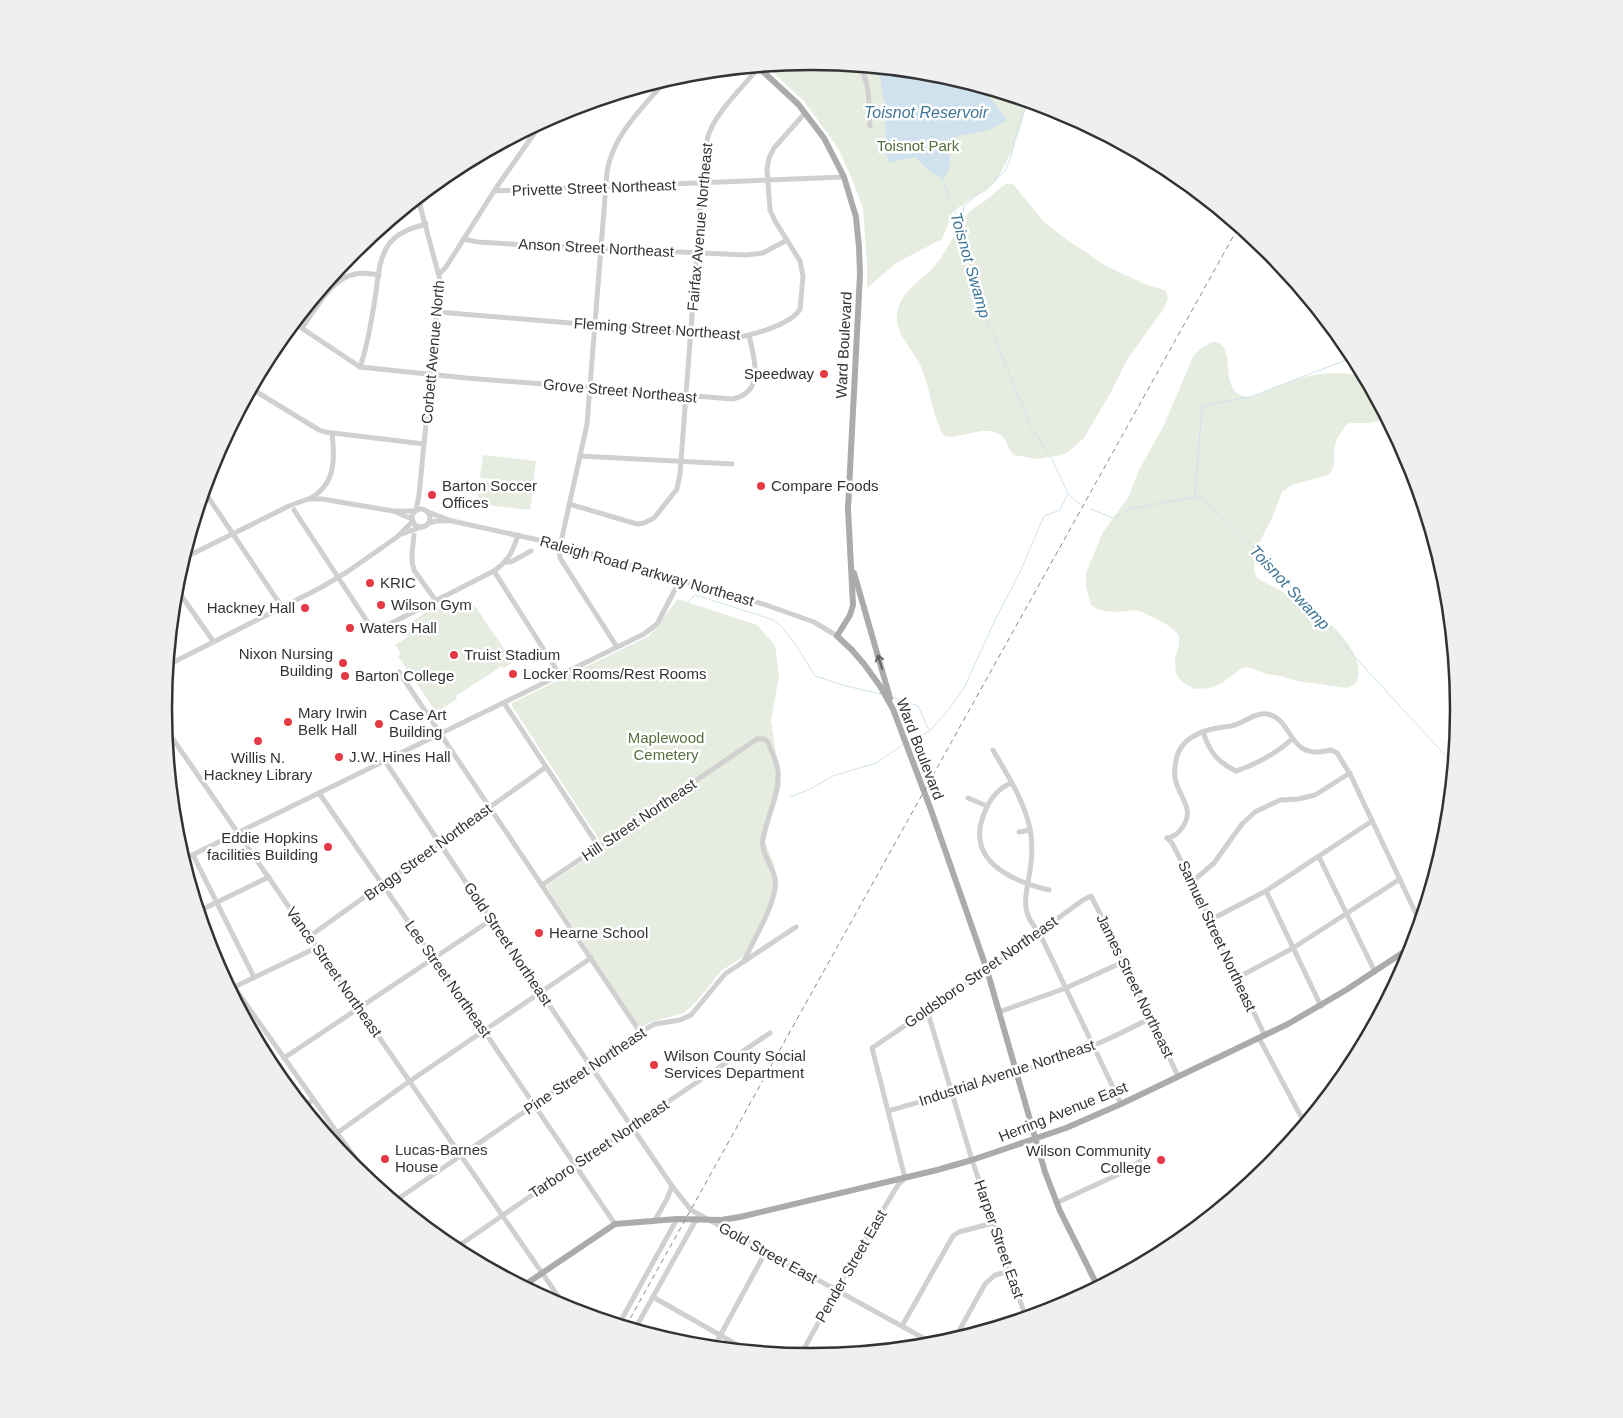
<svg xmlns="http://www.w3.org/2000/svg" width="1623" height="1418" viewBox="0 0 1623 1418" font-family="Helvetica,sans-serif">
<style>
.green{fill:#e6ecdf}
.water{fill:#cfe2ee}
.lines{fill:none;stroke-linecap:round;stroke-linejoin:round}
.stream{stroke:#cfe2ee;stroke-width:1}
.minor{stroke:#d0d0d0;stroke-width:5}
.major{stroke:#ababab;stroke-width:6}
.rail{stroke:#888;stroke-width:1;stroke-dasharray:5 4;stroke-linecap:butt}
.oneway{stroke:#636363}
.poi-dot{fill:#e63946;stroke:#fff;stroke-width:2}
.labels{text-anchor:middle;stroke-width:5;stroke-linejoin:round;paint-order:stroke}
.park-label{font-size:15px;fill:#56703f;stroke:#fff}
.street-label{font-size:15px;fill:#333;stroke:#fff}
.poi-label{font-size:15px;fill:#333;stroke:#fff;text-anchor:start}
.water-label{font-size:16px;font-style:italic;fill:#3f7597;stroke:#fff}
.rim{fill:none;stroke:#333;stroke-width:2.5}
</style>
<rect width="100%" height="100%" fill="#fff"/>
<!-- green -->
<g class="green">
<polygon points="812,61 938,74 1028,101 1019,132 1013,149 997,180 986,191 974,197 953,212 942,239 896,263 867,288 867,264 863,208 852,179 838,148 804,101 766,66"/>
<path d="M1006,184H1013L1044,222L1066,239L1106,266L1145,284L1166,291L1168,299L1163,310L1128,358L1111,392L1084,438L1068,452L1061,455L1038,459L1014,455L1010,450L1004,438L1001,435L992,431H982L952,437L944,436C930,412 931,384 918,361C910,346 896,333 897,316C899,290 922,282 937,263C950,248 958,221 973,209C978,205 984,202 989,198C995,193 999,188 1006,184Z"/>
<path d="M1213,342C1240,343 1215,394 1248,397C1255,397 1270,389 1277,386C1308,375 1332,369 1364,376L1387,419L1370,423H1350L1345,426L1336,441L1334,451V465L1331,472L1325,476L1292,485L1282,492L1271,520L1256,549L1254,571L1257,578C1274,588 1293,596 1310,608C1330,621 1371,658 1355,684L1347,688L1297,681L1280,676L1266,674L1251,668L1246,667L1242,668L1222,683L1210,688L1195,689L1188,686L1180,680L1176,673L1175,660L1179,644V637L1176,632L1166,624L1142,612L1136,610L1114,612L1099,610L1091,605L1086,587V573L1103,532L1128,498L1139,470L1164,425L1193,357C1199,350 1204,345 1213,342Z"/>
<polygon points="483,455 536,461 533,484 480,478"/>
<polygon points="480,481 533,487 530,510 477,504"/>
<polygon points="462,599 469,610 475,606 513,662 504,668 502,666 456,696 457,699 436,712 398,656 401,654 395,645 408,637 402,628 440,603 445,611"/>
<polygon points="678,599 757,625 775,645 779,676 771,721 781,786 769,824 765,842 774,864 777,885 753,945 741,958 721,971 697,1001 684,1013 651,1022 640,1028 546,886 604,847 512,706 512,703 649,636"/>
</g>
<!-- water -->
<path class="water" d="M877,68L938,74L975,85L992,100L1006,118V121L989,130L958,136L950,146C949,160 953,168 943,179L932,173L915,157L887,163L888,159L886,155C885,126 887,96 877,68Z"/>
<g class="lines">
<!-- stream -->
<g class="stream">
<polyline points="942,178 966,239 975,275 979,302 995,338 1013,384 1031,427 1051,457 1068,494 1080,504"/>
<polyline points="961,224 964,206 1005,171 1011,157 1015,137 1028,101"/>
<polyline points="1195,496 1202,406 1250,397 1354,357"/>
<polyline points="1090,509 1113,518 1129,509 1195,497 1203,499 1256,549 1454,765"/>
<path d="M680,610L695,595L771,619C786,625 806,662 815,676L846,686L881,694"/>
<polyline points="892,697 918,706 929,730"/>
<polyline points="908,742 930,731 934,726 950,708 965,686 994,622 1020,572 1044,516 1060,510 1067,495"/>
<polyline points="790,797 808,790 833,776 876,763 904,744"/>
</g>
<!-- minor -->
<g class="minor">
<path d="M860,66C870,84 869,106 870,126"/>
<polyline points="648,85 656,92"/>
<polyline points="494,191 844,177"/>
<polyline points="463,239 478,242 526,245 746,255 763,253 787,240"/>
<polyline points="439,274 446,267 496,188 543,121"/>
<path d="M438,312L738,337C753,335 792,324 800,309L803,276L800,261L775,221L770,210L767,169L769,158L774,148L805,113"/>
<path d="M294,323L360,367L466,378L733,399C766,391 754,359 749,335"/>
<path d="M302,328C316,309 330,279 355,274C363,272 371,274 379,275"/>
<path d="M360,367C368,345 371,322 375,299C378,281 378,259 389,244C398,232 412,228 426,224"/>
<polyline points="252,389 319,430 325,432 424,444"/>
<polyline points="580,456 732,464"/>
<polyline points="204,491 282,607"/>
<path d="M311,498C336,483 335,459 332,433"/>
<path d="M569,504L637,524L644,523L654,518L677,489L680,474L703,170C704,157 705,143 710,131C717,112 746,83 760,66"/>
<circle cx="421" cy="518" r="9"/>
<path d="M294,510L374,632L494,571C509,560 512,553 518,535"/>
<polyline points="416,510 419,495 440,280 418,198"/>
<polyline points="394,511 415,511"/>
<polyline points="428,512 452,521 561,545 766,605 814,622 837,636"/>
<polyline points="429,523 436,521 448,521"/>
<polyline points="402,534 421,527"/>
<path d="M414,535C413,547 410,558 414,570L436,601"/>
<polyline points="184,558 289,506 308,499 322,499 393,511 412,519"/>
<polyline points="505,562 511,562 531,551"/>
<polyline points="494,571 560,675"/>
<polyline points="176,588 213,641"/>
<path d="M617,647L567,569L560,558L559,551L587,424L607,172C613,134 643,108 667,79"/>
<polyline points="168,665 320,588 347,572 397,537 413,521"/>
<polyline points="399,672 640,1032"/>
<polyline points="504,703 599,847"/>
<polyline points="166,729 567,1309"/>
<path d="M1203,732C1210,752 1216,761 1236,771C1255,765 1277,753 1292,739"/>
<path d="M993,750C1008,776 1024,800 1030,829C1033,843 1032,858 1030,871C1026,896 1019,911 1039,932L1121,1104"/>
<polyline points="385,761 465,881 672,1186 691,1210 936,1345"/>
<path d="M1011,783C997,789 989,800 984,814C965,861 1012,881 1049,890"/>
<polyline points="319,793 484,1031 615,1224"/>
<polyline points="968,798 987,806"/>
<polyline points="1019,832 1030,830"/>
<path d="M1167,838C1174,837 1177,834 1182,828C1195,810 1181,799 1176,782C1173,773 1175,764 1177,756C1179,750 1183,744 1188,740C1201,730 1215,728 1231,726C1243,724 1255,712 1267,714C1295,719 1286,762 1331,750L1337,753L1350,774L1420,922"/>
<polyline points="1167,838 1172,843 1192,882 1265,1036"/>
<polyline points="193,855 254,977"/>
<polyline points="1319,857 1375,972"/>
<polyline points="184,859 644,634 657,624 680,580"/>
<polyline points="1192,882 1214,863 1242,824 1255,812 1280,800 1298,799 1315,795 1350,773"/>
<path d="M542,885L757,739H764L768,742C771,751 777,761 778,771C780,791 767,819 763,838C760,852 772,865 775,878C779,900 753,940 744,961"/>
<polyline points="1266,891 1321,1006"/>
<polyline points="199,911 269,877"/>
<polyline points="1210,920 1266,891 1372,821"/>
<polyline points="310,936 546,767"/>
<polyline points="1237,978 1293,948 1400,879"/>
<polyline points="234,987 372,1182"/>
<polyline points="230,989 318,947"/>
<polyline points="927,1010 972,1160 1026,1318"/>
<polyline points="999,1012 1066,988 1123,962"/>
<polyline points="1259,1038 1305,1124"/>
<polyline points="284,1058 491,920"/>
<polyline points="303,1105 314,1100"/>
<path d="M888,1111C956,1091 1026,1072 1092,1046C1112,1038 1131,1028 1151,1018"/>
<polyline points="337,1133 410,1081 591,958"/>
<polyline points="395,1201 640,1032 655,1024 680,1020 691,1015 725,974 796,927"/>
<polyline points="1056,1203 1128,1170 1140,1161"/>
<polyline points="655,1220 667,1199 672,1186"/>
<polyline points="454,1249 632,1126 770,1033"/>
<polyline points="653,1297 748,1351"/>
<polyline points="619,1324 677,1219"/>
<polyline points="902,1326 953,1236 959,1232 993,1223"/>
<polyline points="635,1329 697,1218"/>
<polyline points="954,1340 985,1284 995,1275 1010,1271"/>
<polyline points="714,1347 766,1251"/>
<polyline points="800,1356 858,1251 898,1185 905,1178 872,1048 987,970 1083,900 1091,896 1106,925 1178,1076"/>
</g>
<!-- major -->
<g class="major">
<polyline points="758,67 798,104 824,138 844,177 856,217 859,247 860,274 848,509 853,605 850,615 837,636 852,650 864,664 880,686 893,709 931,810 987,970 1045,1172 1060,1211 1098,1287"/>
<polyline points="854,573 890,698"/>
<polyline points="523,1286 615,1224 677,1219 721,1220 740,1217 937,1170 972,1160 1066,1128 1121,1104 1288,1024 1346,990 1413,946"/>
</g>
<!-- rail -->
<polyline class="rail" points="626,1326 1239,226"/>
</g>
<!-- one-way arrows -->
<defs><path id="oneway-shaft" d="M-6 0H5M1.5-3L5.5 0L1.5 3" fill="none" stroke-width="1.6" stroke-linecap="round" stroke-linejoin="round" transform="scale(1.25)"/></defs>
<use class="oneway" href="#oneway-shaft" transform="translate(880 662) rotate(-107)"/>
<!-- markers -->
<g class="poi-dot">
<circle cx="824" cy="374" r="5"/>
<circle cx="761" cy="486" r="5"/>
<circle cx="432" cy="495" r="5"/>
<circle cx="370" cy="583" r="5"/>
<circle cx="381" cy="605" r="5"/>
<circle cx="305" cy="608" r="5"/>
<circle cx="350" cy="628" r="5"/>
<circle cx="454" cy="655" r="5"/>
<circle cx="343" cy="663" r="5"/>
<circle cx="513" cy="674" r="5"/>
<circle cx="345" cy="676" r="5"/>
<circle cx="288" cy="722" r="5"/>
<circle cx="379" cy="724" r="5"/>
<circle cx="258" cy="741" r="5"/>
<circle cx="339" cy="757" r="5"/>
<circle cx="328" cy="847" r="5"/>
<circle cx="539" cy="933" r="5"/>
<circle cx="654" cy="1065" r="5"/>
<circle cx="385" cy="1159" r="5"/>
<circle cx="1161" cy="1160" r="5"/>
</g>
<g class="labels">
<!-- park labels -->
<g class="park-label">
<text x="918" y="151">Toisnot Park</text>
<text x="666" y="743">Maplewood<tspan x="666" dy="17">Cemetery</tspan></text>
</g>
<!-- street labels -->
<g class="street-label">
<text transform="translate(594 188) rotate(-2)" y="5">Privette Street Northeast</text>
<text transform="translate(700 227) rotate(-85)" y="5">Fairfax Avenue Northeast</text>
<text transform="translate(596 248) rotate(3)" y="5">Anson Street Northeast</text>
<text transform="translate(657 329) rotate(4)" y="5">Fleming Street Northeast</text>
<text transform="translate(844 345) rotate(-87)" y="5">Ward Boulevard</text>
<text transform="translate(433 352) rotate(-85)" y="5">Corbett Avenue North</text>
<text transform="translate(620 391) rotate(5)" y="5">Grove Street Northeast</text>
<text transform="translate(647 571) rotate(16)" y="5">Raleigh Road Parkway Northeast</text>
<text transform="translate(920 749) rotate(69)" y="5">Ward Boulevard</text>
<text transform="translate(639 820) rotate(-34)" y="5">Hill Street Northeast</text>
<text transform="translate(428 852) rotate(-36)" y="5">Bragg Street Northeast</text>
<text transform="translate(1217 936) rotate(65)" y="5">Samuel Street Northeast</text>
<text transform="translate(508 944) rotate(56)" y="5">Gold Street Northeast</text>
<text transform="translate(334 972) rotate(55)" y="5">Vance Street Northeast</text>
<text transform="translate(981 972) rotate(-35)" y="5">Goldsboro Street Northeast</text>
<text transform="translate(448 979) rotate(55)" y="5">Lee Street Northeast</text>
<text transform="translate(1135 986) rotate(64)" y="5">James Street Northeast</text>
<text transform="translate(585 1071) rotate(-34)" y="5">Pine Street Northeast</text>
<text transform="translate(1007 1073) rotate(-18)" y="5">Industrial Avenue Northeast</text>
<text transform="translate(1063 1112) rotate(-22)" y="5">Herring Avenue East</text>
<text transform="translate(599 1149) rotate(-34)" y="5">Tarboro Street Northeast</text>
<text transform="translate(999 1239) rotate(71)" y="5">Harper Street East</text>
<text transform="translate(768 1253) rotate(29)" y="5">Gold Street East</text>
<text transform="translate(851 1266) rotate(-60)" y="5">Pender Street East</text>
</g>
<!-- poi labels -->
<g class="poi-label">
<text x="814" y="379" text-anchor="end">Speedway</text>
<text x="442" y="491">Barton Soccer<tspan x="442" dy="17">Offices</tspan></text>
<text x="771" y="491">Compare Foods</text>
<text x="380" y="588">KRIC</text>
<text x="391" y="610">Wilson Gym</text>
<text x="295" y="613" text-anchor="end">Hackney Hall</text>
<text x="360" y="633">Waters Hall</text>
<text x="333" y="659" text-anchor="end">Nixon Nursing<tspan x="333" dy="17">Building</tspan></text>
<text x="464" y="660">Truist Stadium</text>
<text x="523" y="679">Locker Rooms/Rest Rooms</text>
<text x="355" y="681">Barton College</text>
<text x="298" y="718">Mary Irwin<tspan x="298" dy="17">Belk Hall</tspan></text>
<text x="389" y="720">Case Art<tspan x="389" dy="17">Building</tspan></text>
<text x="349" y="762">J.W. Hines Hall</text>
<text x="258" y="763" text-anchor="middle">Willis N.<tspan x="258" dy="17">Hackney Library</tspan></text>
<text x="318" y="843" text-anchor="end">Eddie Hopkins<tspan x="318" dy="17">facilities Building</tspan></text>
<text x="549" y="938">Hearne School</text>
<text x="664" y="1061">Wilson County Social<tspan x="664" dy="17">Services Department</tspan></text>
<text x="395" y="1155">Lucas-Barnes<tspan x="395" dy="17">House</tspan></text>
<text x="1151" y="1156" text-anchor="end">Wilson Community<tspan x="1151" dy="17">College</tspan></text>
</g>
<!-- water labels -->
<g class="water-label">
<text x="926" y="118">Toisnot Reservoir</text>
<text transform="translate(971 265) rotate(74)" y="6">Toisnot Swamp</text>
<text transform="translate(1290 587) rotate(47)" y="6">Toisnot Swamp</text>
</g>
</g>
<!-- crop -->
<path d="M0 0H1623V1418H0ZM172 709a639 639 0 1 1 1278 0a639 639 0 1 1-1278 0Z" fill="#efefef" fill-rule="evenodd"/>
<path class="rim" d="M172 709a639 639 0 1 1 1278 0a639 639 0 1 1-1278 0Z"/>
</svg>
